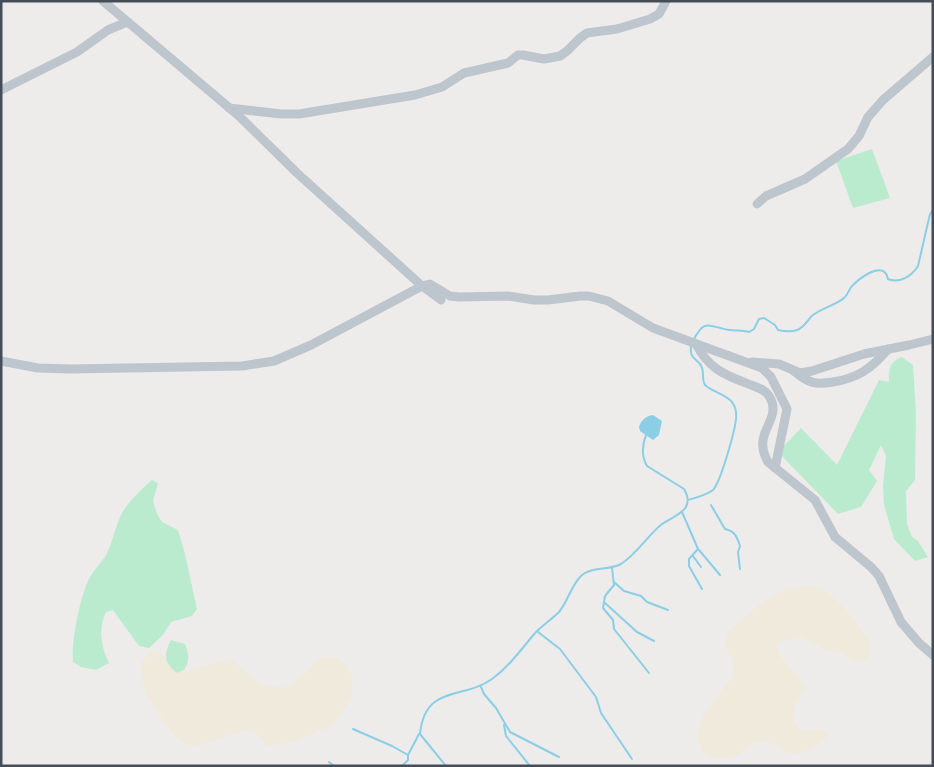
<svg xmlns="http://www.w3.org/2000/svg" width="934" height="767" viewBox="0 0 934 767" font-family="'Work Sans',sans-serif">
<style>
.green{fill:#bbebcf}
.sand{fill:#f0eadc}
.water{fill:#8acfe6}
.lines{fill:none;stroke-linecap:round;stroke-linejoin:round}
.stream{stroke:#8acfe6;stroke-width:2}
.street{stroke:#bdc5cd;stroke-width:9}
</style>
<rect width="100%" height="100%" fill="#eeebeb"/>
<!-- green -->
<g class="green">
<polygon points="872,149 890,198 853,208 836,161"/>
<path d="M902,357L913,365L916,413L915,480L906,491L907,524L912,537L918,541L928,557L915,561L894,539L884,505L883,486L886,456L881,445L869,470L877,481L861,507L838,514L778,452L801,428L837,465L879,380L889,382C889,369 889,362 902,357Z"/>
<path d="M152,480L158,483L153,501L157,514L162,522L178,530L185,554L197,609L192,616L171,622L163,635L149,648L139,646L113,610L106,612C98,628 101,647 109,663L96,670L81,667L73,662C71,642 80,597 89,579C94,569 104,561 108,551C114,538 116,523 123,511C131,499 142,489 152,480Z"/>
<path d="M171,640L185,644C189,655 190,660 184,670L177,673C163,664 164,653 171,640Z"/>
</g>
<!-- sand -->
<g class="sand">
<path d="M805,586C810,586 816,587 821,589C834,594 866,630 870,644C872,651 870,654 867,659C855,664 850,661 841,652L828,651L799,636L777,645L780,656L807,688C794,701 785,717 803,731L823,729L828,735C820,748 799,758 784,751C776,747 769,739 759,741C753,743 748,747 743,751C732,760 720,760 706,756L698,740V730L704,714L733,676L734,662L725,646L728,631L764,601L787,589Z"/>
<path d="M159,652C167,659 169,668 177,673L227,660L235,662L260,684L282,688L294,683L308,671L316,660L327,657L338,658L347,666L353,679L351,699L333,725L293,742L267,746L256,733L246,730L197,746L186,744L175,737L156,710L145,691L142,679L141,663L150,653Z"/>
</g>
<!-- water -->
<path class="water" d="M653,415L662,421L659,435L653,440L640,431L639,427C641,420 646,416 653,415Z"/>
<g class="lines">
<!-- stream -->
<g class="stream">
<path d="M693,341C705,317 709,327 729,330C736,331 742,330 749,332L754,329L759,319L764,318L775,325L778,330C783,331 792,332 797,330C804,328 808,319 813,315C822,308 838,304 844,298C848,295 849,289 852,286C860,278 884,259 888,279C899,284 912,276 918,266L930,214L933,210"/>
<path d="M688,500C695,498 707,495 713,490C720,483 738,424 736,413C736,410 734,405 732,402C726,395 714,392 706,386C700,380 706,371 700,364C693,356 690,358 691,345"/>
<path d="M711,505L725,529C735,531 737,537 740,546L738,552L740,569"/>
<polyline points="682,512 698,549 689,559 689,566 702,589"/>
<polyline points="699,550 720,575"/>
<polyline points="693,556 701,567"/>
<polyline points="612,568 614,585 605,596 603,608 613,620 614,629 649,673"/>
<polyline points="614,582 624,591 641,596 647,602 668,610"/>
<polyline points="605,603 637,632 654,641"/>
<polyline points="538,632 560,649 596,697 601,713 632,759"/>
<polyline points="481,687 484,694 496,708 510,732 559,757"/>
<polyline points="504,725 506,736 530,766"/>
<polyline points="353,729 392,746 408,755 419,734"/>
<polyline points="329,762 334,766"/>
<polyline points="402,766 408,760 408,756"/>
<path d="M446,766L420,734C425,684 463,700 492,679C510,666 522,648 536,632C543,625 552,619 559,612C568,601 571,586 581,576C592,566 608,571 621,564C637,554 647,536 662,524C669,519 681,515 686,507C689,501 687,494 684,489L647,466C641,456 642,446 646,435"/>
</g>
<!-- street -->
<g class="street">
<polyline points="103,1 239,116 297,173 422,286 441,300"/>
<polyline points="1,90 77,52 108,30 127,22"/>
<polyline points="229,108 281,114 299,114 415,95 442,87 464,73 508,63 518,55 523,55 544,59 560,56 567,51 580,38 587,33 617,29 650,19 659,14 666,1"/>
<polyline points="757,204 766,196 805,179 848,149 859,136 868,117 883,100 933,57"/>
<path d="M696,344C708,367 722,374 746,383C755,387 764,388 769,396C779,411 768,422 764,436C761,445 764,455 768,462L815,500L835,537L871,567L879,576L901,622L919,643L933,655"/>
<polyline points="1,361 38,368 70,369 242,366 274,361 311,345 422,286 430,284 450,296 459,297 508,296 534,300 548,300 580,296 589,296 608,301 653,328 762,368 771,377 787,409 775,468"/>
<polyline points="752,362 779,364 800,373 812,371 864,354 909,345 933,339"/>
<path d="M794,371C808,383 815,385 833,382C858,378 871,369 888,349"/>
</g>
</g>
<!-- border -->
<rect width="934" height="767" fill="none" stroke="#454e58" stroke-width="5"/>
</svg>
